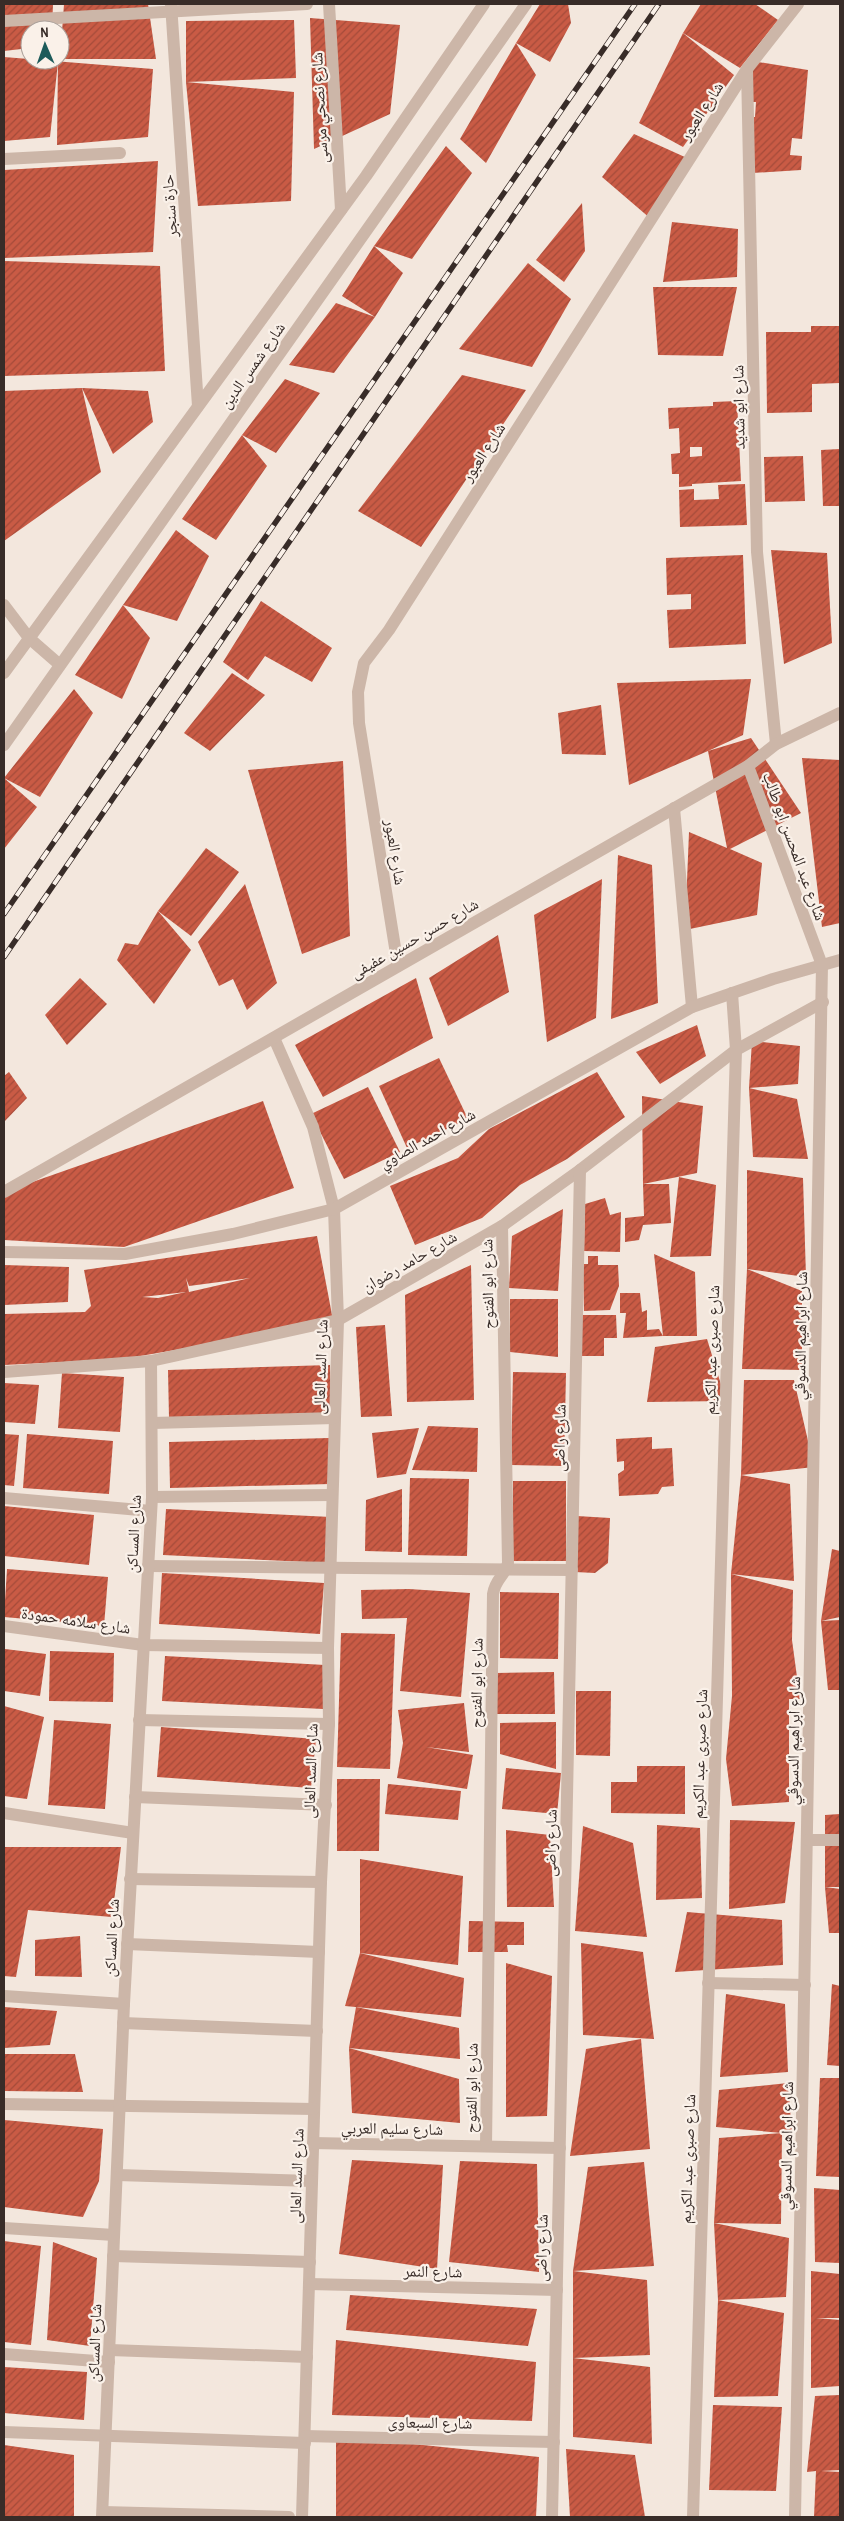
<svg xmlns="http://www.w3.org/2000/svg" width="844" height="2521" viewBox="0 0 844 2521" font-family="'Archivo Narrow','Noto Naskh Arabic',sans-serif">
<style>
.building{fill:url(#building-hatch);fill-rule:evenodd}
.lines{fill:none;stroke-linecap:round;stroke-linejoin:round}
.minor{stroke:#ccb6a8;stroke-width:12}
.rail-casing{stroke:#382c28;stroke-width:5.5}
.rail{stroke:#faf1e9;stroke-width:4;stroke-dasharray:11;stroke-linecap:butt}
.labels{text-anchor:middle;stroke-width:4.5;stroke-linejoin:round;paint-order:stroke}
.street-label{font-size:16px;fill:#382c28;stroke:#faf1e9}
</style>
<defs>
<pattern id="building-hatch" width="6" height="6" patternUnits="userSpaceOnUse" patternTransform="scale(1.25)"><rect width="6" height="6" fill="#c95b45"/><path d="M-1 1l2-2M0 6l6-6M5 7l2-2" fill="none" stroke="#a44b3a"/></pattern>
</defs>
<rect width="100%" height="100%" fill="#f3e7dd"/>
<!-- building -->
<g class="building">
<polygon points="4,4 53,4 52,30 30,30 30,48 4,51"/>
<polygon points="64,4 148,4 156,59 60,59"/>
<polygon points="540,4 568,4 571,23 550,62 516,43 536,75 486,163 460,139 516,43"/>
<polygon points="701,4 755,4 778,20 740,68 683,33"/>
<polygon points="310,18 400,25 390,114 314,149"/>
<polygon points="294,20 296,78 186,82 186,21"/>
<polygon points="683,33 734,75 683,147 639,123"/>
<polygon points="4,57 153,69 148,137 57,145 58,62 50,137 4,141"/>
<polygon points="752,61 808,70 802,139 792,138 790,155 802,156 801,170 752,173 750,117 755,117 756,102 749,102"/>
<polygon points="186,82 294,92 291,201 198,206"/>
<polygon points="634,134 687,158 651,219 602,177"/>
<polygon points="446,146 472,173 412,259 374,246 403,273 375,317 334,373 289,365 336,303 375,317 342,296 374,246"/>
<polygon points="158,161 153,252 4,258 4,170"/>
<polygon points="582,203 585,251 564,282 536,260"/>
<polygon points="672,222 738,229 737,277 663,282"/>
<polygon points="4,261 160,266 165,371 4,376"/>
<polygon points="528,263 571,299 532,367 459,349"/>
<polygon points="653,287 737,287 723,356 658,355"/>
<polygon points="811,326 840,326 840,383 812,384 812,412 767,413 766,332 811,332"/>
<polygon points="462,375 526,390 421,547 358,511"/>
<polygon points="285,379 320,393 276,453 242,435 267,466 216,540 182,519 242,435"/>
<polygon points="82,388 148,391 153,422 113,454"/>
<polygon points="82,388 101,472 4,541 4,391"/>
<path d="M737,401L741,481L692,484V486L679,487V474H672L671,454L680,453L679,428L669,429L668,408L713,406V402ZM690,447H702V456L690,457Z"/>
<polygon points="840,449 840,506 823,506 821,450"/>
<polygon points="803,456 805,501 765,502 764,457"/>
<polygon points="745,484 747,525 680,527 679,490 694,489 694,500 719,499 718,485"/>
<polygon points="176,530 209,556 177,621 123,605"/>
<polygon points="771,550 827,553 832,643 784,664"/>
<polygon points="743,555 746,644 669,648 667,610 691,609 691,594 667,595 666,558"/>
<polygon points="261,601 332,648 312,682 265,656 248,680 223,662"/>
<polygon points="123,605 150,638 122,699 75,675"/>
<polygon points="232,673 265,695 210,751 184,733"/>
<polygon points="751,679 743,735 708,751 751,738 801,813 730,849 762,863 757,915 685,930 689,832 727,848 708,751 629,785 617,683"/>
<polygon points="74,689 93,713 40,797 4,778 37,807 4,849 4,778"/>
<polygon points="601,705 606,755 562,754 558,713"/>
<polygon points="802,758 840,760 840,923 822,927"/>
<polygon points="343,761 350,936 302,954 248,770"/>
<polygon points="206,848 239,872 191,936 158,911"/>
<polygon points="618,855 652,865 658,1003 611,1019"/>
<polygon points="602,879 596,1018 547,1042 534,915"/>
<polygon points="245,884 277,983 247,1010 233,979 219,986 198,942"/>
<polygon points="158,911 191,950 154,1004 117,960 125,943 138,945"/>
<polygon points="498,935 509,992 448,1026 429,978"/>
<polygon points="80,978 107,1004 67,1045 45,1015"/>
<polygon points="416,978 433,1038 323,1097 295,1045"/>
<polygon points="697,1025 706,1056 660,1084 636,1052"/>
<polygon points="752,1041 800,1046 798,1084 749,1088 797,1099 808,1159 753,1157 749,1088"/>
<polygon points="439,1058 468,1119 407,1148 379,1086"/>
<polygon points="9,1072 27,1098 4,1122 4,1076"/>
<polygon points="597,1072 625,1117 567,1159 520,1185 482,1218 415,1245 390,1186 458,1158 489,1129"/>
<polygon points="368,1087 400,1152 344,1179 311,1114"/>
<polygon points="642,1096 703,1106 697,1173 643,1184"/>
<polygon points="263,1101 294,1188 124,1247 4,1240 4,1192"/>
<polygon points="747,1170 803,1178 806,1277 747,1269"/>
<polygon points="679,1177 716,1185 711,1256 670,1257"/>
<polygon points="643,1184 669,1184 671,1223 643,1225 639,1240 625,1242 625,1218 644,1216"/>
<polygon points="605,1198 610,1215 621,1212 620,1252 584,1251 585,1204"/>
<polygon points="563,1209 558,1291 509,1288 512,1236"/>
<path d="M317,1236L333,1320L262,1335L123,1359L4,1365V1314L85,1312L91,1306L84,1270ZM186,1278L189,1286L250,1278L189,1292ZM186,1292L158,1298L142,1297Z"/>
<polygon points="654,1254 695,1272 697,1336 663,1336"/>
<polygon points="588,1256 598,1256 598,1265 618,1265 619,1286 610,1310 584,1311 583,1264 588,1264"/>
<polygon points="4,1265 69,1267 68,1302 4,1305"/>
<polygon points="471,1265 474,1400 407,1402 405,1295"/>
<polygon points="747,1269 802,1291 802,1370 742,1369"/>
<polygon points="620,1293 640,1293 642,1312 647,1310 647,1330 659,1329 663,1336 623,1338 626,1313 620,1313"/>
<polygon points="510,1299 558,1299 558,1357 510,1352"/>
<polygon points="581,1315 616,1315 617,1338 604,1338 604,1356 581,1356"/>
<polygon points="385,1325 392,1416 361,1417 356,1327"/>
<polygon points="707,1339 726,1401 647,1402 655,1347"/>
<polygon points="330,1365 331,1413 169,1418 168,1370"/>
<polygon points="513,1372 566,1373 564,1466 511,1465"/>
<polygon points="62,1373 124,1377 120,1432 58,1428"/>
<polygon points="744,1380 794,1380 814,1467 741,1475 790,1484 794,1581 731,1574 793,1590 792,1640 800,1699 789,1699 789,1802 732,1806 726,1759 732,1696 731,1574 741,1475"/>
<polygon points="4,1383 39,1385 35,1424 4,1422"/>
<polygon points="428,1426 478,1428 477,1472 412,1470"/>
<polygon points="419,1428 406,1474 377,1478 372,1433"/>
<polygon points="4,1434 19,1435 14,1486 4,1485"/>
<polygon points="27,1434 113,1441 109,1494 23,1488"/>
<polygon points="652,1437 652,1449 672,1448 674,1486 662,1487 658,1494 619,1496 618,1474 624,1470 624,1461 617,1462 616,1439"/>
<polygon points="329,1438 330,1484 170,1488 169,1442"/>
<polygon points="410,1478 469,1479 467,1556 408,1555"/>
<rect x="513" y="1481" width="53" height="80"/>
<polygon points="402,1489 402,1552 365,1551 366,1500"/>
<polygon points="4,1506 94,1515 89,1565 4,1556"/>
<polygon points="166,1509 331,1517 329,1563 163,1555"/>
<polygon points="577,1516 610,1518 608,1563 595,1573 575,1572"/>
<polygon points="832,1549 840,1551 840,1617 821,1621 840,1620 840,1690 828,1690 821,1621"/>
<polygon points="7,1569 108,1577 104,1626 4,1617"/>
<polygon points="162,1573 324,1583 320,1634 159,1624"/>
<polygon points="409,1589 470,1593 461,1697 400,1691 407,1618 362,1619 361,1590"/>
<polygon points="500,1592 559,1593 558,1659 500,1658"/>
<polygon points="341,1633 395,1634 390,1769 337,1767"/>
<polygon points="5,1649 46,1654 40,1696 4,1691"/>
<polygon points="50,1651 114,1653 113,1702 49,1701"/>
<polygon points="165,1656 325,1665 323,1709 162,1701"/>
<polygon points="554,1672 555,1714 497,1714 496,1673"/>
<polygon points="576,1691 611,1691 610,1756 576,1755"/>
<polygon points="464,1703 469,1752 426,1747 473,1755 467,1789 397,1778 403,1743 398,1710"/>
<polygon points="4,1706 44,1717 27,1799 4,1796"/>
<polygon points="54,1720 111,1724 105,1809 48,1805"/>
<polygon points="556,1722 556,1769 500,1754 500,1723"/>
<polygon points="161,1727 316,1739 311,1788 157,1777"/>
<polygon points="637,1766 685,1766 685,1814 611,1813 611,1782 637,1782"/>
<polygon points="506,1768 561,1773 557,1814 502,1809"/>
<polygon points="337,1779 380,1779 379,1851 337,1851"/>
<polygon points="388,1784 461,1791 458,1820 385,1814"/>
<polygon points="840,1814 840,1887 825,1887 840,1889 840,1933 829,1933 825,1887 825,1815"/>
<polygon points="730,1820 795,1822 785,1903 729,1909"/>
<polygon points="657,1825 700,1828 702,1898 656,1900"/>
<polygon points="583,1826 633,1843 647,1937 575,1931"/>
<polygon points="506,1830 550,1835 554,1907 507,1907"/>
<polygon points="4,1847 121,1847 112,1917 28,1910 16,1977 4,1976"/>
<polygon points="360,1859 463,1876 458,1965 360,1953"/>
<polygon points="687,1912 782,1920 783,1965 675,1972"/>
<polygon points="469,1921 524,1922 524,1945 507,1945 508,1952 468,1952"/>
<polygon points="80,1936 82,1977 35,1976 35,1940"/>
<polygon points="581,1943 643,1952 654,2039 583,2035"/>
<polygon points="360,1953 464,1978 461,2017 345,2006"/>
<polygon points="506,1963 552,1976 547,2116 506,2117"/>
<polygon points="832,1984 840,1986 840,2066 827,2065"/>
<polygon points="726,1994 785,2004 788,2072 720,2077"/>
<polygon points="4,2007 57,2011 50,2045 4,2048"/>
<polygon points="356,2007 459,2028 460,2059 349,2048"/>
<polygon points="641,2039 650,2149 570,2156 586,2049"/>
<polygon points="349,2048 459,2079 460,2123 352,2113"/>
<polygon points="4,2054 75,2054 83,2092 4,2091"/>
<polygon points="820,2078 840,2078 840,2177 816,2176"/>
<polygon points="788,2083 792,2134 782,2133 781,2224 714,2223 719,2138 782,2133 716,2127 719,2090"/>
<polygon points="4,2120 103,2129 99,2181 83,2217 4,2207"/>
<polygon points="352,2160 443,2165 437,2269 339,2254"/>
<polygon points="460,2161 537,2164 539,2272 449,2262"/>
<polygon points="644,2162 654,2266 573,2271 588,2167"/>
<polygon points="814,2188 840,2190 840,2263 815,2262"/>
<polygon points="714,2223 789,2238 786,2297 718,2300 784,2313 778,2396 714,2397 718,2300"/>
<polygon points="4,2241 41,2246 31,2345 4,2342"/>
<polygon points="53,2242 97,2258 90,2346 47,2340"/>
<polygon points="573,2271 647,2280 650,2355 573,2358 650,2367 652,2444 573,2437"/>
<polygon points="811,2271 840,2274 840,2318 816,2318 840,2320 840,2386 811,2388"/>
<polygon points="350,2295 537,2309 528,2346 346,2330"/>
<polygon points="336,2340 536,2362 532,2421 332,2415"/>
<polygon points="4,2367 87,2372 84,2420 4,2413"/>
<polygon points="840,2395 840,2470 821,2471 840,2472 840,2517 814,2517 816,2471 807,2472 815,2396"/>
<polygon points="713,2405 782,2407 776,2491 709,2490"/>
<polygon points="336,2436 539,2457 536,2517 336,2517"/>
<polygon points="4,2445 74,2455 74,2517 4,2517"/>
<polygon points="566,2449 635,2455 645,2517 570,2517"/>
</g>
<g class="lines">
<!-- minor -->
<g class="minor">
<polyline points="171,4 198,406"/>
<polyline points="329,4 341,210"/>
<polyline points="4,21 307,4"/>
<polyline points="747,69 757,552 776,744"/>
<polyline points="4,159 120,153"/>
<polyline points="4,605 29,638 60,665"/>
<polyline points="4,673 366,176 484,4"/>
<polyline points="4,745 526,4"/>
<polyline points="748,766 822,965 795,2517"/>
<polyline points="674,808 692,1007"/>
<polyline points="398,966 359,723 358,692 364,663 389,630 747,69 798,4"/>
<polyline points="274,1038 313,1127 334,1209 338,1320 328,1648 329,1724 321,1882 302,2517"/>
<polyline points="4,1192 748,766 776,744 840,713"/>
<polyline points="4,1252 125,1254 233,1234 334,1209 692,1007 773,979 840,960"/>
<polyline points="4,1372 151,1361 338,1320 502,1226 580,1170 736,1050 823,1002"/>
<polyline points="152,1423 334,1418"/>
<polyline points="152,1497 332,1495"/>
<polyline points="4,1498 151,1511"/>
<polyline points="148,1566 572,1570"/>
<polyline points="4,1626 143,1645 328,1648"/>
<polyline points="139,1720 329,1724"/>
<polyline points="135,1797 326,1805"/>
<polyline points="4,1813 133,1833"/>
<polyline points="808,1840 840,1840"/>
<polyline points="130,1879 321,1882"/>
<polyline points="127,1944 319,1952"/>
<polyline points="708,1983 805,1985"/>
<polyline points="4,1996 124,2004"/>
<polyline points="123,2023 317,2031"/>
<polyline points="4,2104 314,2109"/>
<polyline points="313,2143 560,2148"/>
<path d="M486,2146L493,1594C495,1579 505,1576 508,1563L502,1226"/>
<polyline points="117,2175 312,2181"/>
<polyline points="4,2228 114,2235"/>
<polyline points="113,2256 310,2262"/>
<polyline points="309,2284 557,2290"/>
<polyline points="110,2350 307,2357"/>
<polyline points="4,2354 109,2362"/>
<polyline points="4,2432 305,2443"/>
<polyline points="305,2436 554,2442"/>
<polyline points="103,2512 289,2517"/>
<polyline points="102,2517 124,2004 152,1497 151,1361"/>
<polyline points="552,2517 580,1170"/>
<polyline points="693,2517 736,1050 732,993"/>
</g>
<defs>
<g id="rail">
<polyline points="4,914 635,4"/>
<polyline points="4,957 659,4"/>
</g>
</defs>
<!-- rail casing -->
<use href="#rail" class="rail-casing"/>
<!-- rail -->
<use href="#rail" class="rail"/>
</g>
<g class="labels">
<!-- street labels -->
<g class="street-label">
<text transform="translate(319 108) rotate(-93)" y="6">شارع نصحي مرسى</text>
<text transform="translate(701 111) rotate(-57)" y="6">شارع العبور</text>
<text transform="translate(169 206) rotate(-94)" y="6">حارة سنجر</text>
<text transform="translate(252 365) rotate(-55)" y="6">شارع شمس الدين</text>
<text transform="translate(738 407) rotate(-91)" y="6">شارع ابو شديد</text>
<text transform="translate(483 452) rotate(-57)" y="6">شارع العبور</text>
<text transform="translate(795 846) rotate(70)" y="6">شارع عبد المحسن ابو طالب</text>
<text transform="translate(396 852) rotate(81)" y="6">شارع العبور</text>
<text transform="translate(414 938) rotate(-30)" y="6">شارع حسن حسين عفيفى</text>
<text transform="translate(427 1138) rotate(-29)" y="6">شارع احمد الصاوي</text>
<text transform="translate(409 1261) rotate(-30)" y="6">شارع حامد رضوان</text>
<text transform="translate(487 1284) rotate(-91)" y="6">شارع ابو الفتوح</text>
<text transform="translate(800 1336) rotate(-89)" y="6">شارع ابراهيم الدسوقي</text>
<text transform="translate(711 1350) rotate(-88)" y="6">شارع صبرى عبد الكريم</text>
<text transform="translate(320 1367) rotate(-88)" y="6">شارع السد العالى</text>
<text transform="translate(559 1438) rotate(-89)" y="6">شارع راضى</text>
<text transform="translate(133 1534) rotate(-87)" y="6">شارع المساكن</text>
<text transform="translate(76 1620) rotate(8)" y="6">شارع سلامه حمودة</text>
<text transform="translate(476 1683) rotate(-89)" y="6">شارع ابو الفتوح</text>
<text transform="translate(793 1741) rotate(-89)" y="6">شارع ابراهيم الدسوقي</text>
<text transform="translate(699 1754) rotate(-88)" y="6">شارع صبرى عبد الكريم</text>
<text transform="translate(310 1771) rotate(-88)" y="6">شارع السد العالى</text>
<text transform="translate(550 1843) rotate(-89)" y="6">شارع راضى</text>
<text transform="translate(111 1938) rotate(-87)" y="6">شارع المساكن</text>
<text transform="translate(471 2088) rotate(-89)" y="6">شارع ابو الفتوح</text>
<text transform="translate(392 2128) rotate(1)" y="6">شارع سليم العربي</text>
<text transform="translate(786 2146) rotate(-89)" y="6">شارع ابراهيم الدسوقي</text>
<text transform="translate(687 2159) rotate(-88)" y="6">شارع صبرى عبد الكريم</text>
<text transform="translate(296 2176) rotate(-88)" y="6">شارع السد العالى</text>
<text transform="translate(541 2248) rotate(-89)" y="6">شارع راضى</text>
<text transform="translate(433 2271) rotate(1)" y="6">شارع النمر</text>
<text transform="translate(94 2343) rotate(-88)" y="6">شارع المساكن</text>
<text transform="translate(430 2422) rotate(1)" y="6">شارع السبعاوى</text>
</g>
</g>
<!-- border -->
<rect width="844" height="2521" fill="none" stroke="#382c28" stroke-width="10"/>
<!-- north arrow -->
<g transform="translate(45 45) rotate(358)"><circle r="24" fill="#faf1e9" stroke="#aca29c"/>
<path d="M0-4L9 19L0 12L-9 19Z" fill="#1d5b5a"/>
<text y="-8" font-size="14" font-weight="bold" text-anchor="middle" fill="#382c28">N</text>
</g>
</svg>
